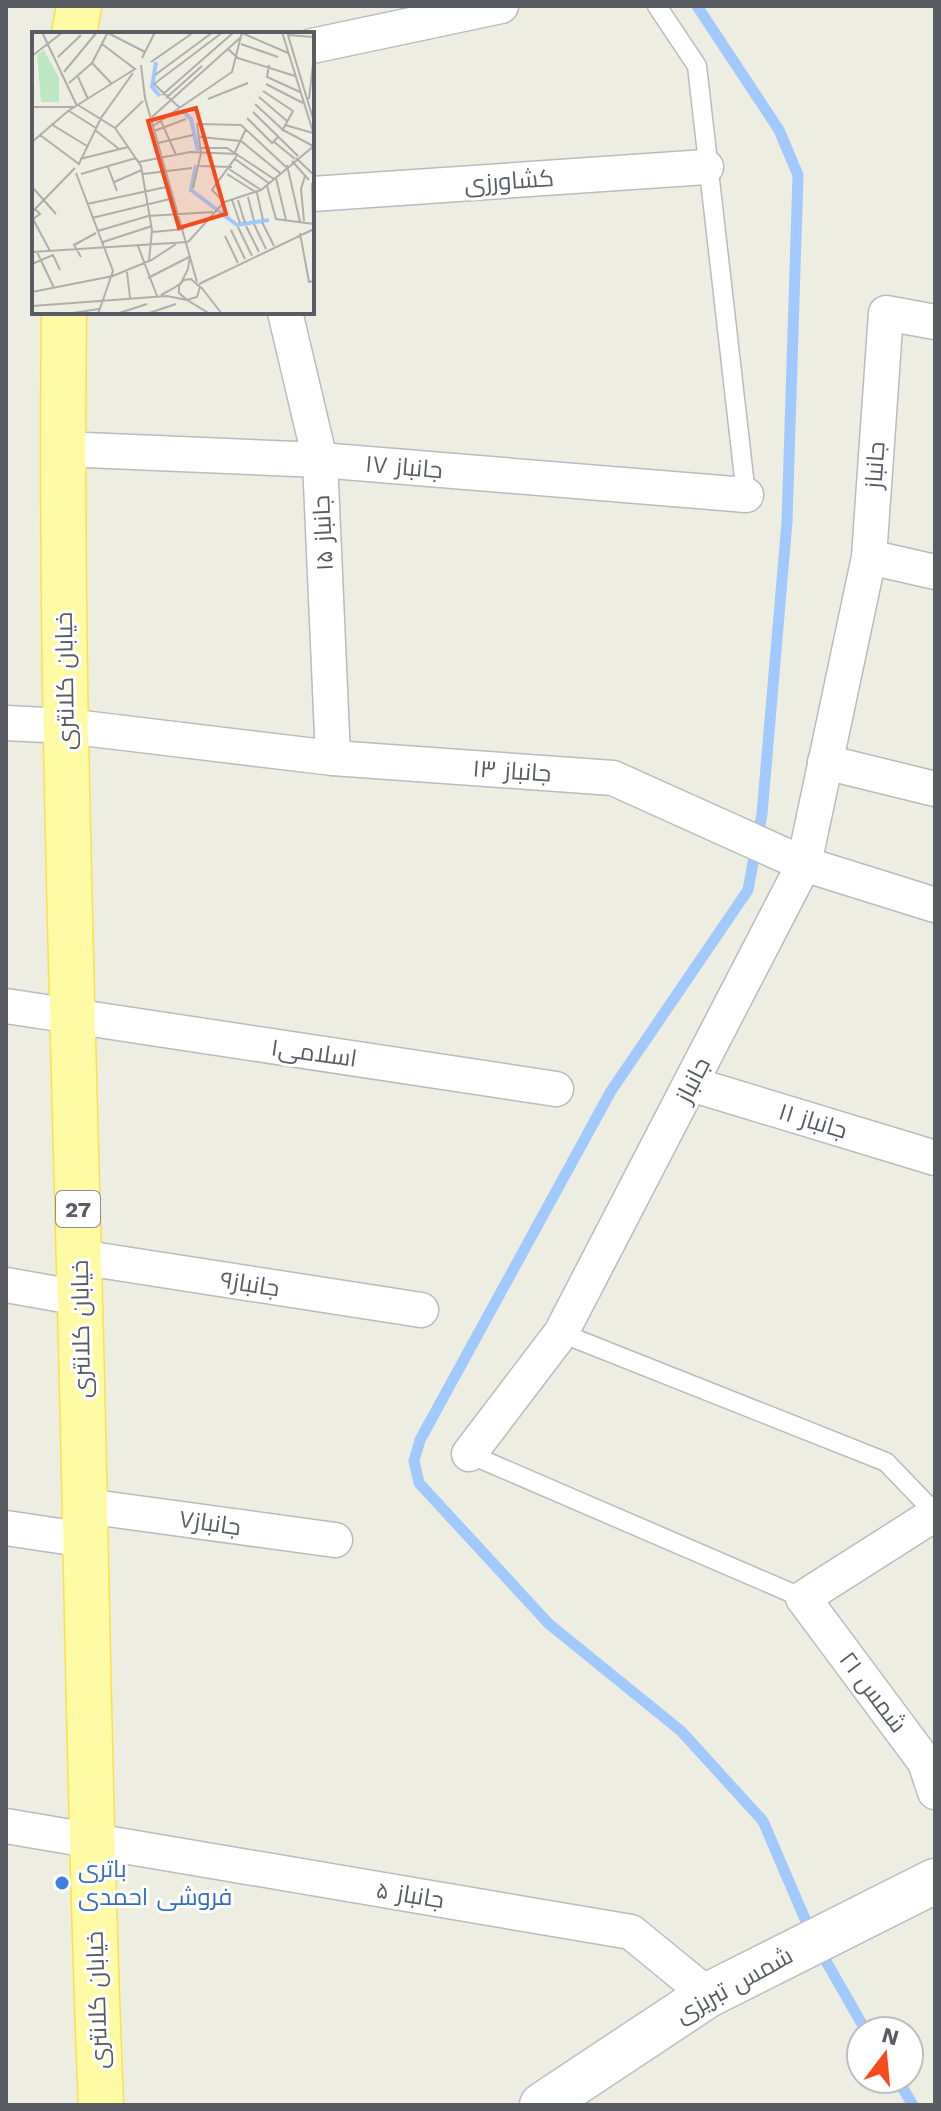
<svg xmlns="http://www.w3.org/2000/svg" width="941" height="2111" viewBox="0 0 941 2111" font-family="'Work Sans',Cairo,sans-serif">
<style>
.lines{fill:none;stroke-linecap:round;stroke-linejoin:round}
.stream{stroke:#a0caff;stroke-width:11}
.lane-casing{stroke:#b9bbc1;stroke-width:21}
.street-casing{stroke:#b9bbc1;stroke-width:37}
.secondary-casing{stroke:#bcbec6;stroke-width:47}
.primary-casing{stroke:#fde04b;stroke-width:47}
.lane{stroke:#fff;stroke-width:18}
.street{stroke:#fff;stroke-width:34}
.secondary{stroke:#fff;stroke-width:44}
.primary{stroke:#fffba5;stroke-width:44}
.shop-dot{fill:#3f7fe0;stroke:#fff;stroke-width:3}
.labels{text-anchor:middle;stroke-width:6;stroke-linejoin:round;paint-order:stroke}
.shield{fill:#fff;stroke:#8b8e92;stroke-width:2}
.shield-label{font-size:22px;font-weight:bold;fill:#595d63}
.street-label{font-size:24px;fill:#595d63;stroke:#fff}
.shop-label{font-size:24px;fill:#366cbe;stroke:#fff;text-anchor:start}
.inset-river{fill:none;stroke:#a0caff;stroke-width:4}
.inset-road{fill:none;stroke:#aeafab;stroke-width:2}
.view{fill:#f7481e;fill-opacity:0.15;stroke:#f7481e;stroke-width:4}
.inset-edge{fill:none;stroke:#595d63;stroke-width:4}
</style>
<rect width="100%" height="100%" fill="#eeede1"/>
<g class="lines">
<!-- stream -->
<g class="stream">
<polyline points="697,6 779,130 798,175 787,522 762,814 748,890 611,1091 420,1440 414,1461 419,1483 549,1624 681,1731 763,1821 811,1933"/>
<polyline points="819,1949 866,2031"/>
<polyline points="897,2079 913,2105"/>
</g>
<defs>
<g id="lane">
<polyline points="657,6 697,66 746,495"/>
<polyline points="561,1333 886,1462 935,1513"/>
<polyline points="469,1454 803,1598"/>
</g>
<g id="street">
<polyline points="312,46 501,6"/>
<polyline points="312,194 706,167"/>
<polyline points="285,312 320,460 333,758"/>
<polyline points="62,449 320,460 746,495"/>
<polyline points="869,557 935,572"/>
<polyline points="6,723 66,726 333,758 613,778 804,864 935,905"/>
<polyline points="825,762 935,789"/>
<polyline points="6,1006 556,1089"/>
<polyline points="691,1084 935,1158"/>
<polyline points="79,1257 421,1310"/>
<polyline points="6,1285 80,1298"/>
<polyline points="469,1454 561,1333 804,864 869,557 886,313 935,322"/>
<polyline points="86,1506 335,1540"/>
<polyline points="935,1514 803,1598 925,1762 935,1792"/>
<polyline points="6,1528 86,1540"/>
<polyline points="6,1826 631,1932 708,1995"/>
</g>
<polyline id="secondary" points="542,2105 708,1995 935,1881"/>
<g id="primary">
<polyline points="74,34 79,6"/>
<path d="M64,312C60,630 71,949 79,1267C87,1547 89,1826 101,2105"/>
</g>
</defs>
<!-- lane casing -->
<use href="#lane" class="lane-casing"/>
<!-- street casing -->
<use href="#street" class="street-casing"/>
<!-- secondary casing -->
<use href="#secondary" class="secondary-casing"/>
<!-- primary casing -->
<use href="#primary" class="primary-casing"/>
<!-- lane -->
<use href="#lane" class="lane"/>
<!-- street -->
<use href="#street" class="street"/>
<!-- secondary -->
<use href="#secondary" class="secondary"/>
<!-- primary -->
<use href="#primary" class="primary"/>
</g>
<!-- markers -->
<circle class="shop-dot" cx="62" cy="1883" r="8"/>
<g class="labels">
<!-- shield labels -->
<rect class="shield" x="56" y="1191" width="44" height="36" rx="6"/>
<g class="shield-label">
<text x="78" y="1217">27</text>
</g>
<!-- street labels -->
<g class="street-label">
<text transform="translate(509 181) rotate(-4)" y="8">کشاورزی</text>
<text transform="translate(875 465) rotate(-86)" y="8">جانباز</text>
<text transform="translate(404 467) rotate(5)" y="8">جانباز ۱۷</text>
<text transform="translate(323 533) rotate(-93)" y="8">جانباز ۱۵</text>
<text transform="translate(65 681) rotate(-91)" y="8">خیابان کلانتری</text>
<text transform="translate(512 771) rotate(4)" y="8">جانباز ۱۳</text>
<text transform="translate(314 1053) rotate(8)" y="8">اسلامی۱</text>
<text transform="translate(693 1080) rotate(-63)" y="8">جانباز</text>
<text transform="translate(813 1121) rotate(17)" y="8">جانباز ۱۱</text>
<text transform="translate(250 1284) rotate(9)" y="8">جانباز۹</text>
<text transform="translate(81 1329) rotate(-91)" y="8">خیابان کلانتری</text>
<text transform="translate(210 1523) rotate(8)" y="8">جانباز۷</text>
<text transform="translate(873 1692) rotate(53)" y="8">شمس ۲۱</text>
<text transform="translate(410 1895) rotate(9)" y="8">جانباز ۵</text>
<text transform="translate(734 1985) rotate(-29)" y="8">شمس تبریزی</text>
<text transform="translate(97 2000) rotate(-92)" y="8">خیابان کلانتری</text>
</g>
<!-- shop labels -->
<g class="shop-label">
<text x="78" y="1877">باتری<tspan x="78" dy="28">فروشی احمدی</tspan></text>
</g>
</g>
<!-- overview -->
<g transform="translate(32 32)">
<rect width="282" height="282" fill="#eeede1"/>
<path d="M12,18L27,46V70H9L5,23Z" fill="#bbe8c0"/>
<path class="inset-river" d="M124,30L120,55L128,64M150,78L159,87L166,119M164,133L159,158L205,193L237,188"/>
<path class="inset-road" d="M10,0L45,74M250,0L282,103M255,0L282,90M76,1L113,20M210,1L256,21M256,3L282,5M209,12L246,25M196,17L206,26L263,44M0,24L31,0M26,25L49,3M110,26L123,0M119,30L162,0M60,31L80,52M109,33L113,66L165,250M237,33L235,45L268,60M32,40L65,0M123,43L181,0M46,45L56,67M37,51L60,31L76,0M234,52L271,71M231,59L261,79L250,99M130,63L202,0M227,65L255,89M134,66L170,34M176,67L216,51M277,67L282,23M223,72L251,98L281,114M0,75H43M148,76L122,52L191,0M37,79L64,96M221,80L266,124M120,85L208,6M215,86L240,111L246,105M129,89L144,123M19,92L55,114M253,93L281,101M121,94L200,40L210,0M83,96L111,69M63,98L87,117M122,99L154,87M8,103L47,132L69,86L101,41M168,105L209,109L248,141M241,109L263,127M0,110L36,79L103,37L70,12M126,111L161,103M169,116H195L242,147M203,120L214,97M264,126L282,143M48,127L96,115M203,127L238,152M260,129L277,148M107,130L158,120L206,122M255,133L268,190M167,134L200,135M76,135L85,159M197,137L229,158M44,141L81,239L66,282M49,142L104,126M111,142L160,136M195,142L225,161L231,188M244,146L254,188M82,150L110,138M280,151L281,191M235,154L244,187L282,192M161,156L169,121L165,92L209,93L254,135M2,157L24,182M216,165L222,189M200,168L208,191M206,168L213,191M192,170L180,158L206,122M55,172L139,154M3,177L8,182L1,187L18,219M0,180L43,136M60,186L142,166M272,189L269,157L273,144M230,190L242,214M222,192L234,217M214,194L227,220M206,195L220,224M199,198L213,227M66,199L116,184L181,180M121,200L152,197M268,201L277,250L282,249M193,204L206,231M71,210L120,194M156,210L192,170L229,158L282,114M106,214L125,264M0,220L156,210M5,220L22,256M49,225L42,213L64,201M118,229L144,212M0,232L21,223L28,238M95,240L98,266M116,246L157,225M167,252L282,197M169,255L190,282M0,260L81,244L117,229L120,198L109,134L83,96L46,73M129,263L142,256L149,251L152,248L159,247L168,255L165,265L155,268L147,261V254L149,251L156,237L158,224M0,274L135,264L155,268L178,282M34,282L67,277M84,282L115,272M114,282L144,272"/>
<path class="view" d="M164,76L194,182L147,196L116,89Z"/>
<rect width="282" height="282" class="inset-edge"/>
</g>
<!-- border -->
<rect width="941" height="2111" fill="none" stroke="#595d63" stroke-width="16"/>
<!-- north arrow -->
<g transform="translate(885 2055) rotate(16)"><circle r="38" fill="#ffffff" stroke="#bdbec1" stroke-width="2"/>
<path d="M0-6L14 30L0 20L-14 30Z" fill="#f7481e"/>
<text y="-12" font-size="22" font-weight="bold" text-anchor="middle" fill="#595d63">N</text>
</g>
</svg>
